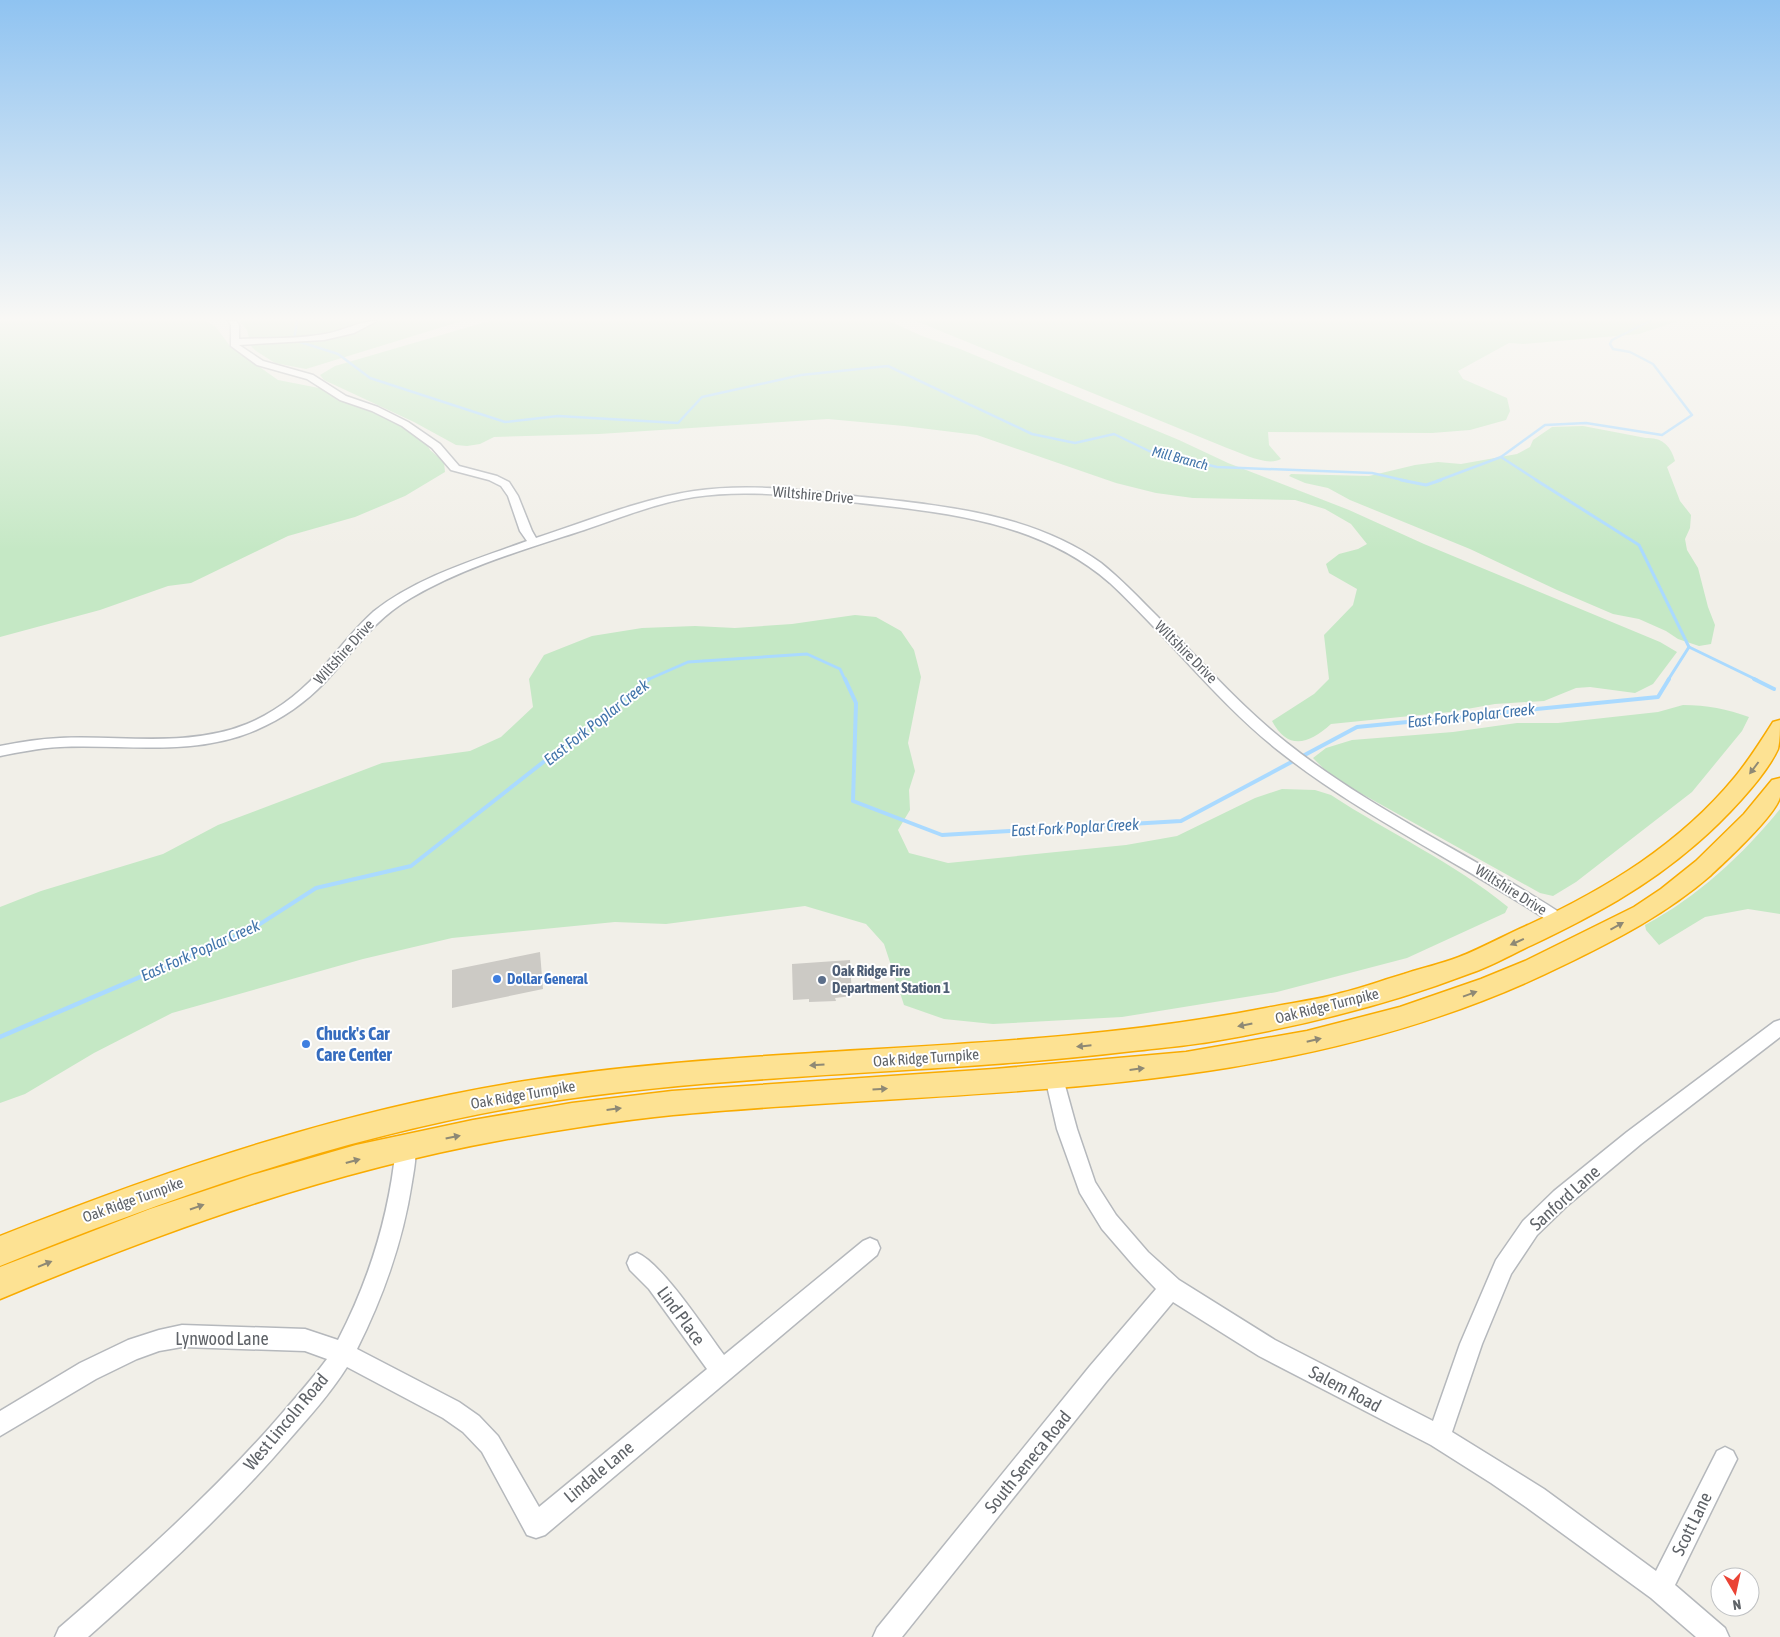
<svg xmlns="http://www.w3.org/2000/svg" width="1780" height="1637" viewBox="0 0 1780 1637" font-family="'Asap Condensed',sans-serif">
<style>
.green{fill:#c5e8c5}
.lines{fill:none;stroke-linecap:round;stroke-linejoin:round}
.stream-far3{stroke:#aadaff;stroke-width:2.5}
.stream-far2{stroke:#aadaff;stroke-width:3}
.stream-far1{stroke:#aadaff;stroke-width:4}
.stream{stroke:#aadaff;stroke-width:4.5}
.building{fill:#cccac5}
.minor-casing{stroke:#b5b8bc;stroke-width:3}
.highway-casing{stroke:#f9ab00;stroke-width:3}
.minor{fill:#fff;fill-rule:evenodd}
.highway{fill:#fde293;fill-rule:evenodd}
.oneway{fill:#8e8975}
.shop-dot{fill:#3f7fe0;stroke:#fff;stroke-width:2}
.service-dot{fill:#5c6f8a;stroke:#fff;stroke-width:2}
.labels{text-anchor:middle;stroke-width:4;stroke-linejoin:round;paint-order:stroke}
.far-water-label{font-size:14px;font-style:italic;fill:#4174aa;stroke:#fff}
.street-label{font-size:15px;fill:#5f6368;stroke:#fff}
.service-label{font-size:15px;font-weight:bold;fill:#4e5e75;stroke:#fff;text-anchor:start}
.shop-label{font-size:15px;font-weight:bold;fill:#366cbe;stroke:#fff;text-anchor:start}
.water-label{font-size:16px;font-style:italic;fill:#4174aa;stroke:#fff}
.near-shop-label{font-size:18px;font-weight:bold;fill:#366cbe;stroke:#fff;text-anchor:start}
.near-street-label{font-size:18px;fill:#5f6368;stroke:#fff}
</style>
<rect width="100%" height="100%" fill="#f1efe8"/>
<!-- green -->
<g class="green">
<polygon points="0,321 205,321 215,326 230,346 278,380 324,389 401,425 426,443 430,450 444,462 445,472 405,496 355,517 288,536 191,583 168,586 100,610 0,637"/>
<polygon points="239,321 462,321 306,369 275,363 256,351 251,346 247,330"/>
<path d="M489,321H889L922,336L960,349L1179,440L1228,463L1349,510L1424,544L1660,642L1677,652L1653,684L1635,693L1590,687L1576,688L1544,701L1495,704L1450,712L1331,724C1309,744 1288,751 1272,721L1314,694L1329,679L1324,635L1353,605L1357,589L1329,573L1326,564L1339,554L1358,549L1367,544L1351,524L1325,509L1295,500L1193,498L1156,493L1116,483L977,435L904,426L828,419L599,434L494,437L480,444L467,446L456,445L414,422L324,380L320,375L335,366Z"/>
<path d="M916,321H1678L1639,334L1524,344L1509,343L1458,371L1463,379L1507,398L1510,411L1506,420L1470,430L1432,433L1268,432L1269,445L1281,459C1267,467 1242,453 1227,448Z"/>
<path d="M1583,426L1646,438C1662,437 1671,446 1675,461L1667,467L1680,501L1691,515L1690,528L1685,539L1687,550L1698,568L1708,607L1715,625L1711,644L1699,646L1678,639L1666,631L1639,619L1613,614L1557,590L1470,549L1350,500L1328,488L1305,483L1289,476L1291,474L1369,476L1415,465L1438,462L1461,464L1517,454L1530,447L1533,440L1552,427Z"/>
<path d="M855,615L876,617L901,631L914,650L921,677L908,743L915,771L909,790L910,810L898,830L909,853L948,863L1126,845L1177,836L1255,798L1282,789L1315,790L1331,795C1389,833 1453,862 1508,907L1505,913L1407,958L1277,992L1122,1017L993,1024L944,1019L904,1005L884,944L866,924L805,906L666,924L615,922L452,938L363,959L172,1013L94,1053L25,1094L0,1103V907L41,891L163,854L218,825L382,763L470,751L501,737L533,707L529,679L544,655L592,636L642,628L695,626L735,628L792,624Z"/>
<path d="M1683,705C1707,705 1727,709 1749,717L1742,731L1692,792L1576,882L1553,896L1540,893L1353,789L1325,770L1313,758L1326,748L1352,740L1453,732L1517,723H1558L1658,712Z"/>
<path d="M1780,809V914L1748,909L1705,917L1659,945L1646,930L1645,925C1696,898 1744,854 1780,809Z"/>
</g>
<g class="lines">
<!-- stream-far3 -->
<g class="stream-far3">
<polyline points="297,321 294,340 338,354 370,378 505,422 558,416 678,423 702,397 801,375 888,366 1032,434 1075,443 1114,434 1149,451 1217,467 1372,473 1407,481"/>
<polyline points="1501,457 1538,481"/>
<polyline points="1437,481 1501,457 1545,425 1586,423 1662,435 1692,415 1653,364 1630,352 1613,349 1610,344 1612,340 1650,321"/>
</g>
<!-- stream-far2 -->
<g class="stream-far2">
<polyline points="1401,480 1426,485 1441,480"/>
<polyline points="1536,480 1639,545 1689,647 1668,680"/>
<polyline points="1689,647 1757,680"/>
<polyline points="647,680 688,662 807,654 840,669 845,680"/>
</g>
<!-- stream-far1 -->
<g class="stream-far1">
<polyline points="845,679 856,703 853,801 942,835 1181,821 1357,727 1658,697 1669,679"/>
<polyline points="1754,679 1774,689"/>
<polyline points="249,931 316,888 411,866 649,679"/>
</g>
<!-- stream -->
<polyline class="stream" points="0,1037 252,929"/>
</g>
<!-- building -->
<g class="building">
<polygon points="540,952 543,989 452,1008 452,970"/>
<polygon points="850,960 852,996 835,998 836,1001 809,1002 809,999 793,1000 792,964"/>
</g>
<g class="lines">
<defs>
<g id="minor">
<path d="M228,321H236L239,325V339C267,338 297,339 325,334C343,331 359,321 377,321L354,333L324,340L239,345L263,361L313,375L346,396L378,407L408,422L440,444L459,466L497,476L509,482L518,496L532,531L536,538C588,521 641,499 694,491C747,483 801,490 853,496C937,505 1030,512 1101,563C1121,579 1139,598 1157,616C1199,659 1240,706 1287,743C1374,812 1476,857 1568,918L1570,922L1568,926L1562,928L1556,926C1466,865 1365,819 1279,751C1217,702 1168,637 1110,583C1038,520 942,512 850,502C798,496 746,489 694,497C656,503 620,518 584,530C526,549 464,567 411,598C373,620 354,651 325,682C306,702 282,719 256,730C194,757 125,744 60,747C39,748 20,752 0,756V746C20,742 39,739 60,738C122,735 188,748 247,724C278,711 304,690 325,665C341,647 355,628 373,612C417,577 475,560 527,541L520,531L508,496L501,486L489,480L451,470L432,448L402,426L372,411L340,400L307,379L257,365L231,346V325Z"/>
<polygon points="1780,1020 1780,1037 1641,1144 1568,1205 1537,1235 1511,1274 1482,1344 1452,1432 1544,1489 1656,1571 1717,1451 1725,1447 1733,1451 1737,1459 1733,1467 1675,1585 1725,1628 1729,1637 1696,1637 1651,1598 1526,1507 1491,1483 1431,1445 1259,1356 1173,1302 1106,1382 902,1637 873,1637 877,1628 1090,1366 1156,1289 1134,1266 1102,1229 1080,1193 1057,1129 1045,1077 1047,1071 1054,1069 1061,1071 1077,1129 1095,1182 1116,1215 1148,1252 1179,1280 1275,1340 1433,1421 1460,1344 1496,1260 1523,1221 1554,1191 1627,1132 1774,1022"/>
<path d="M406,1138L413,1141C418,1152 414,1169 412,1182C403,1241 384,1295 357,1349L459,1402L479,1416L498,1436L539,1507L707,1369L649,1289L630,1270L627,1263L630,1256L637,1253C662,1263 706,1331 724,1355L863,1241L870,1238L877,1241L880,1248L877,1255L545,1535L536,1538L527,1535L482,1452L463,1432L443,1418L347,1367C330,1394 309,1417 288,1441C227,1512 158,1575 88,1637H55L59,1628C133,1564 206,1499 271,1426C290,1404 310,1382 327,1359L305,1351L182,1347L159,1351L137,1359L96,1379L0,1436V1411L80,1363L128,1340L159,1330L182,1325L305,1329L338,1340C370,1278 389,1216 396,1147L399,1141Z"/>
</g>
<g id="highway">
<path d="M1780,720C1780,730 1780,740 1778,749C1765,778 1721,823 1696,844C1644,889 1594,915 1532,945C1512,954 1492,966 1471,973C1387,1005 1298,1027 1209,1042C1184,1046 1158,1048 1133,1051C934,1075 733,1072 535,1104C350,1134 174,1196 0,1266V1236C174,1167 352,1107 538,1079C779,1043 1026,1055 1266,1008C1291,1003 1316,1000 1341,993C1362,988 1383,980 1404,974C1422,968 1441,964 1459,957C1482,948 1505,935 1528,925C1606,889 1680,844 1735,777C1749,760 1761,741 1773,722Z"/>
<path d="M1780,778C1780,784 1780,790 1780,797C1776,815 1726,861 1711,875C1666,914 1617,939 1564,965C1283,1104 976,1086 673,1115C615,1121 558,1130 502,1140C327,1172 163,1231 0,1299V1267L150,1209L252,1175L356,1145L473,1120L572,1103L672,1091L994,1069L1186,1052L1307,1031L1400,1007L1481,979L1525,961L1634,907L1661,889L1696,861L1744,814L1772,780Z"/>
</g>
</defs>
<!-- minor casing -->
<use href="#minor" class="minor-casing"/>
<!-- highway casing -->
<use href="#highway" class="highway-casing"/>
<!-- minor -->
<use href="#minor" class="minor"/>
<!-- highway -->
<use href="#highway" class="highway"/>
</g>
<!-- one-way arrows -->
<defs><path id="oneway-solid" d="M-6-.8H1V-3.2L6.5 0L1 3.2V.8H-6Z" transform="scale(1.25)"/></defs>
<g class="oneway">
<use href="#oneway-solid" transform="translate(1754 768) rotate(127)"/>
<use href="#oneway-solid" transform="translate(1617 926) rotate(-29)"/>
<use href="#oneway-solid" transform="translate(1517 942) rotate(156)"/>
<use href="#oneway-solid" transform="translate(1470 994) rotate(-20)"/>
<use href="#oneway-solid" transform="translate(1245 1025) rotate(169)"/>
<use href="#oneway-solid" transform="translate(1314 1040) rotate(-13)"/>
<use href="#oneway-solid" transform="translate(1084 1046) rotate(174)"/>
<use href="#oneway-solid" transform="translate(817 1065) rotate(176)"/>
<use href="#oneway-solid" transform="translate(1137 1069) rotate(-7)"/>
<use href="#oneway-solid" transform="translate(880 1089) rotate(-4)"/>
<use href="#oneway-solid" transform="translate(614 1109) rotate(-7)"/>
<use href="#oneway-solid" transform="translate(453 1137) rotate(-11)"/>
<use href="#oneway-solid" transform="translate(353 1161) rotate(-15)"/>
<use href="#oneway-solid" transform="translate(197 1207) rotate(-19)"/>
<use href="#oneway-solid" transform="translate(45 1264) rotate(-22)"/>
</g>
<!-- sky -->
<linearGradient id="sky" x2="0" y2="1"><stop stop-color="#8fc3f1"/><stop offset="0.58" stop-color="#f9f8f5"/><stop offset="1" stop-color="#f9f8f5" stop-opacity="0"/></linearGradient>
<rect width="1780" height="550" fill="url(#sky)"/>
<!-- markers -->
<g class="shop-dot">
<circle cx="497" cy="979" r="5"/>
<circle cx="306" cy="1044" r="5"/>
</g>
<circle class="service-dot" cx="822" cy="980" r="5"/>
<g class="labels">
<!-- far-water labels -->
<g class="far-water-label">
<text transform="translate(1180 458) rotate(15)" y="5">Mill Branch</text>
</g>
<!-- street labels -->
<g class="street-label">
<text transform="translate(813 495) rotate(5)" y="5">Wiltshire Drive</text>
<text transform="translate(344 652) rotate(-48)" y="5">Wiltshire Drive</text>
<text transform="translate(1186 652) rotate(45)" y="5">Wiltshire Drive</text>
<text transform="translate(1511 890) rotate(32)" y="5">Wiltshire Drive</text>
<text transform="translate(1327 1006) rotate(-14)" y="5">Oak Ridge Turnpike</text>
<text transform="translate(926 1058) rotate(-4)" y="5">Oak Ridge Turnpike</text>
<text transform="translate(523 1095) rotate(-10)" y="5">Oak Ridge Turnpike</text>
<text transform="translate(133 1200) rotate(-20)" y="5">Oak Ridge Turnpike</text>
</g>
<!-- service labels -->
<g class="service-label">
<text x="832" y="976">Oak Ridge Fire<tspan x="832" dy="17">Department Station 1</tspan></text>
</g>
<!-- shop labels -->
<g class="shop-label">
<text x="507" y="984">Dollar General</text>
</g>
<!-- water labels -->
<g class="water-label">
<text transform="translate(1471 715) rotate(-6)" y="6">East Fork Poplar Creek</text>
<text transform="translate(596 722) rotate(-38)" y="6">East Fork Poplar Creek</text>
<text transform="translate(1075 827) rotate(-3)" y="6">East Fork Poplar Creek</text>
<text transform="translate(200 950) rotate(-24)" y="6">East Fork Poplar Creek</text>
</g>
<!-- near-shop labels -->
<g class="near-shop-label">
<text x="316" y="1040">Chuck's Car<tspan x="316" dy="21">Care Center</tspan></text>
</g>
<!-- near-street labels -->
<g class="near-street-label">
<text transform="translate(1565 1198) rotate(-42)" y="6">Sanford Lane</text>
<text transform="translate(681 1316) rotate(54)" y="6">Lind Place</text>
<text x="222" y="1345">Lynwood Lane</text>
<text transform="translate(1345 1389) rotate(28)" y="6">Salem Road</text>
<text transform="translate(286 1422) rotate(-50)" y="6">West Lincoln Road</text>
<text transform="translate(1028 1462) rotate(-51)" y="6">South Seneca Road</text>
<text transform="translate(599 1472) rotate(-40)" y="6">Lindale Lane</text>
<text transform="translate(1692 1524) rotate(-64)" y="6">Scott Lane</text>
</g>
</g>
<!-- north arrow -->
<g transform="translate(1735 1592) rotate(171)"><circle r="24" fill="#ffffff" stroke="#bfc1c3"/>
<path d="M0-4L9 19L0 12L-9 19Z" fill="#ea4335"/>
<text y="-8" font-size="14" font-weight="bold" text-anchor="middle" fill="#5f6368">N</text>
</g>
</svg>
